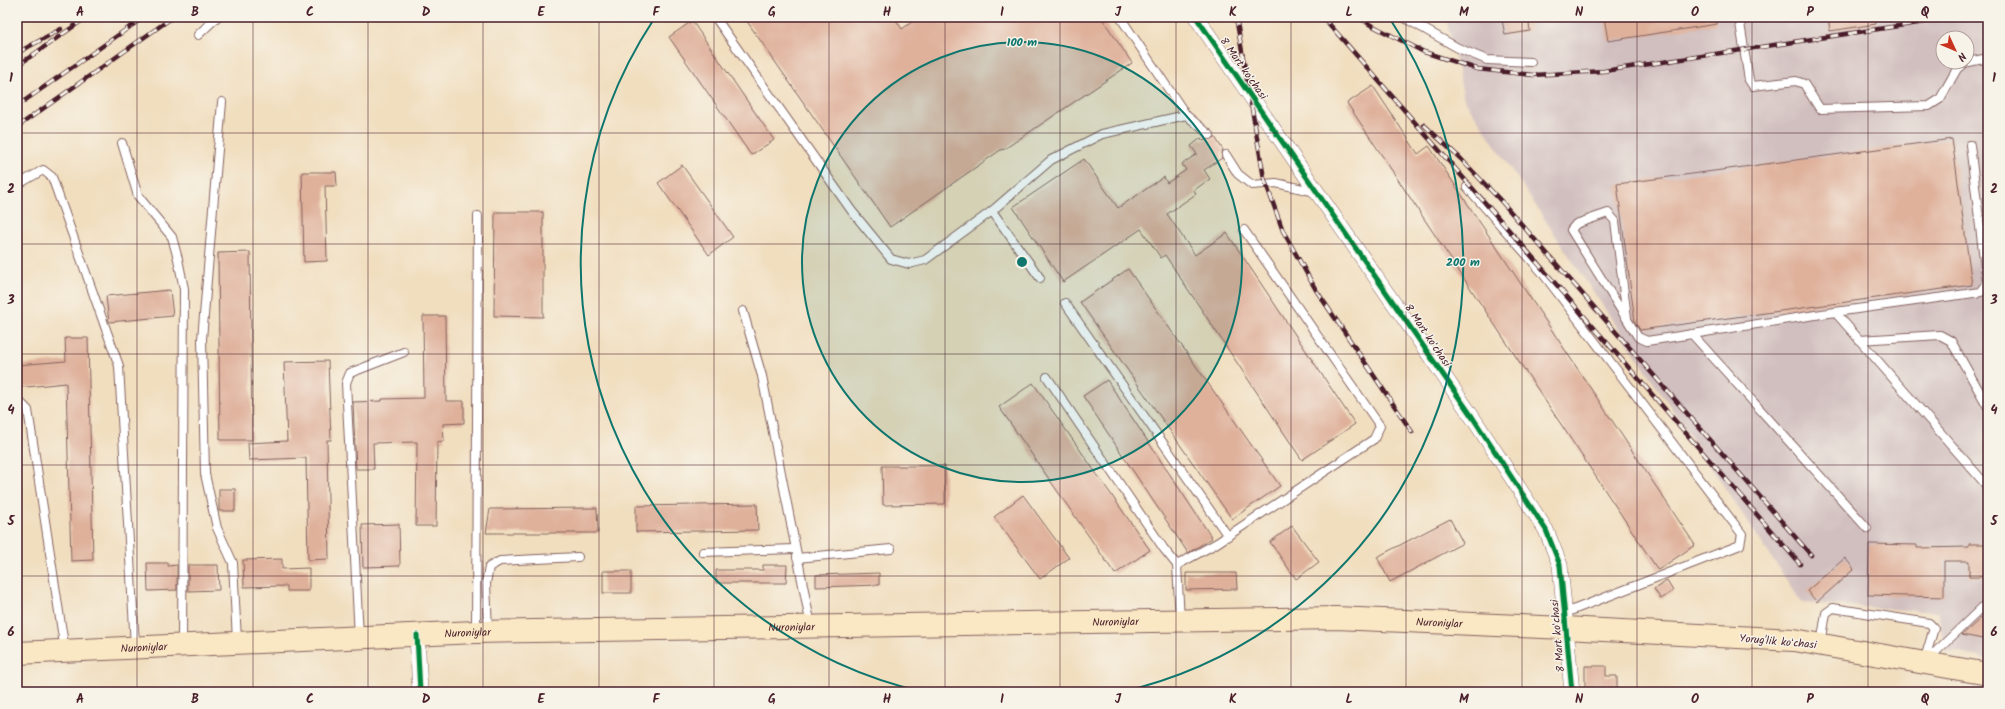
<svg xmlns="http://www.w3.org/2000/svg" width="2005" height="709" viewBox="0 0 2005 709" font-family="Kalam,sans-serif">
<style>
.industrial{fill:#d1bfbf;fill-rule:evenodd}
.building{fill:#dfb19b}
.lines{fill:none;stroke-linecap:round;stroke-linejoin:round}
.service-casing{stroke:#84625f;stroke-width:10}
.minor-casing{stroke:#84625f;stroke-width:16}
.secondary-casing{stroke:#84625f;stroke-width:24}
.service{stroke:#fff;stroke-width:8}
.minor{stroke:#fff;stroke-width:15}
.secondary{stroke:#fae7c3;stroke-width:22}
.rail-casing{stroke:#4a1f2b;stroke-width:4.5}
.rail{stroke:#f7f3e8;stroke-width:3;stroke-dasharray:9;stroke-linecap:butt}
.cycleway-casing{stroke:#f7f3e8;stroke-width:8}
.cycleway{stroke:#00873e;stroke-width:5}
.grid{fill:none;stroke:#4a1f2b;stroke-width:1;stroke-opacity:0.55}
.ring{fill:none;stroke:#0f766e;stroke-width:2}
.labels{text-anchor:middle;stroke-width:3;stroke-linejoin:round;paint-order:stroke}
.street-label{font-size:11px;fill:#4a1f2b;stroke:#f7f3e8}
.centre{fill:#0f766e;stroke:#f7f3e8;stroke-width:2}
.ring-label{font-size:12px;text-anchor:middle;font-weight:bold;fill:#0f766e;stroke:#f7f3e8;stroke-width:3;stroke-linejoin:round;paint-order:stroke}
.neatline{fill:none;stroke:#4a1f2b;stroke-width:1.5}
.grid-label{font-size:13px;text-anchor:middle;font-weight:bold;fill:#4a1f2b}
</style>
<rect width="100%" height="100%" fill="#f7f3e8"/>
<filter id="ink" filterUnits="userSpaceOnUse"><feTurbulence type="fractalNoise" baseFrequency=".025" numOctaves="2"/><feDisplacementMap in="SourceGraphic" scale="8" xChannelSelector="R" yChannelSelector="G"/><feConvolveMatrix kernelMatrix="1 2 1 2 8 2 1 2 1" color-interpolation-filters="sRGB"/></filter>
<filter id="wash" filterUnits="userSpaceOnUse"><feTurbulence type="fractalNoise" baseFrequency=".012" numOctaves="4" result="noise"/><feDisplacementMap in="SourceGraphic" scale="16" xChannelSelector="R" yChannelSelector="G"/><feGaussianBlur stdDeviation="0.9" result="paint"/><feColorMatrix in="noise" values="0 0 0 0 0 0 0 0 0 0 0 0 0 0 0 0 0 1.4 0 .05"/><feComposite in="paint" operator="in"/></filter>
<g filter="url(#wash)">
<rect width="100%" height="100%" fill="#f1debf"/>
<!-- industrial -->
<path class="industrial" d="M1446,17H1988V659L1945,650L1938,612L1802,603L1464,99ZM1943,38H1967V62H1943Z"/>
<g id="blocks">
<!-- building -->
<g class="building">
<polygon points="744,17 894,17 902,29 919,17 1101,17 1132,63 1003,150 1002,149 890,227"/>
<polygon points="1520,17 1528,17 1530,31 1505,35 1502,20"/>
<polygon points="1604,17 1717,17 1717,24 1608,41"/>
<polygon points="1828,17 1875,17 1876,24 1830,31"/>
<polygon points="692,21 774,140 751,155 669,37"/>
<polygon points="1373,86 1418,154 1429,146 1695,545 1658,570 1347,103"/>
<polygon points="1215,137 1223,150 1221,153 1222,158 1204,170 1210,179 1194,190 1196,194 1167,214 1195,255 1227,233 1355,424 1302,460 1165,255 1161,258 1141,229 1063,282 1013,207 1084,159 1118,208 1164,177 1167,183 1186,170 1182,164 1197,154 1191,146 1201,138 1203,141 1206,138 1209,140"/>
<polygon points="1952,139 1972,285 1640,330 1635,322 1617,184"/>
<polygon points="682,165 733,237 709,255 658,183"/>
<polygon points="302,172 336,172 337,186 325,186 327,261 304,262"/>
<polygon points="495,212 543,212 543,317 494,316"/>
<polygon points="250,252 252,440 220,440 218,253"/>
<polygon points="1128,269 1280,486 1232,519 1080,302"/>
<polygon points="170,290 173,316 109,322 106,296"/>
<polygon points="423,316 445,316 446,401 464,401 464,423 443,424 444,441 437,442 436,526 416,526 417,442 373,443 374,469 356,469 353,402 382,401 382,399 424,398"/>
<polygon points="65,338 88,338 93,560 71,561 66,383 17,388 17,365 66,361"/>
<polygon points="328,361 331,440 327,440 329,559 308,560 306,458 249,460 248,443 287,441 284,362"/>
<polygon points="1107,380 1212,538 1188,553 1083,396"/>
<polygon points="1033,383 1150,550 1115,574 999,407"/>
<polygon points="882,466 945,466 945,504 883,505"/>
<rect x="219" y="489" width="16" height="22"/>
<polygon points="1023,495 1069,558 1040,579 994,517"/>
<polygon points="757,504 758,530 636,532 636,506"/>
<polygon points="597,508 598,533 486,533 490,509"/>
<polygon points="1450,519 1463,543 1390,582 1377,557"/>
<polygon points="399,524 400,566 363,567 362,525"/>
<polygon points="1292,526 1319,562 1296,579 1270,542"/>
<polygon points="1869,544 1917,545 1917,548 1969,547 1969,544 1988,544 1988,577 1969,577 1969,561 1944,561 1944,597 1868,595"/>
<polygon points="1845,558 1854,569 1817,602 1807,591"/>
<polygon points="282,559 282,569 309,568 309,591 287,591 287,586 244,587 243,560"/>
<polygon points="147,563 168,563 168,566 177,565 177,590 148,591"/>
<polygon points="188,565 218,565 219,590 188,591"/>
<polygon points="763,565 787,565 786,583 716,583 716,570 763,570"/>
<rect x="603" y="571" width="28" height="22"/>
<polygon points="879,573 879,585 816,587 816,575"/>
<polygon points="1186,573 1236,573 1237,589 1186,590"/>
<polygon points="1667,581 1673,591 1661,599 1654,589"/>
<polygon points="1988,612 1988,640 1962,635"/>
<polygon points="1585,666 1606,666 1606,676 1617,676 1617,692 1585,692"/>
</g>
</g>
</g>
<g filter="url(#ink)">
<use href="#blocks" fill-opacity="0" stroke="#84625f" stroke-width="1"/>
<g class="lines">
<defs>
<g id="service">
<polyline points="715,17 851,210 891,259 909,264 925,260 992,211 1051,160 1102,134 1186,115"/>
<polyline points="1120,17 1186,115 1210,135"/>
<polyline points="1403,17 1458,48 1487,60 1531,62"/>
<polyline points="1739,17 1749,80 1753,86 1796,81 1804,84 1820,109 1929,106 1940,99 1957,69 1964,63 1988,58"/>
<polyline points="198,35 217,17"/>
<polyline points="222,102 202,339 205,474 217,528 233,563 237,641"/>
<polyline points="122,143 138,196 172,237 178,259 184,289 182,645"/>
<polyline points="1226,155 1238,174 1252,185 1276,183 1316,192"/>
<polyline points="17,185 43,170 52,177 119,366 135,646"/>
<polyline points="1467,187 1541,271 1742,534 1740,545 1565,613"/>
<polyline points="992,211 1040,278"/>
<polyline points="1065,303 1228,536"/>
<polyline points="743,311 762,376 811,626"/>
<polyline points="1835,312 1988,487"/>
<polyline points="1627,318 1615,221 1608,213 1576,224 1571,230 1638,337 1647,341 1835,312 1981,292 1987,284 1970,145"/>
<polyline points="1692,334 1867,528"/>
<polyline points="1859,340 1940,335 1951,341 1988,407"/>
<polyline points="1047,377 1164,549 1177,565 1180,620"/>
<polyline points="17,403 20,402 28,410 65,651"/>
<polyline points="703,552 795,549"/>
<polyline points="797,558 891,549"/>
<polyline points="1177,565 1217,543 1374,439 1380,426 1244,230"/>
<polyline points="476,631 478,216"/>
<polyline points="488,631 486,583 489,567 500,561 578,557"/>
<polyline points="359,637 346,383 350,373 404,352"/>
<polyline points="1821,644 1826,613 1833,608 1929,623 1934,628 1924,662"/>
<polyline points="1926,661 1988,602"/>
</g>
<g id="minor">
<polyline points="1196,17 1473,418 1546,530 1560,565 1572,692"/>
<polyline points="417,635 420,692"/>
</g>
<g id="secondary">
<path id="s1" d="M17,653L476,632L1336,618L1565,628L1794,640L1988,674"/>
</g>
</defs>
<!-- service casing -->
<use href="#service" class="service-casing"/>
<!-- minor casing -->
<use href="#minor" class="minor-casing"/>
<!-- secondary casing -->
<use href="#secondary" class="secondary-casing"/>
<!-- service -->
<use href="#service" class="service"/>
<!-- minor -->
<use href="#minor" class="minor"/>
<!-- secondary -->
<use href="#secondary" class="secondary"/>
<defs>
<g id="rail">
<polyline points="1236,17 1264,178 1283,231 1316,290 1412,432"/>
<polyline points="1323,17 1800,564"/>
<polyline points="1359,17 1369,24 1424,52 1477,69 1533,75 1604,71 1957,17"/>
<polyline points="17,53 61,29"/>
<polyline points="17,66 87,17"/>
<polyline points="17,106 144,17"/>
<polyline points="1424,125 1461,159 1502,202 1811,555"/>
<polyline points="17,127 173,17"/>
</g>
</defs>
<!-- rail casing -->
<use href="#rail" class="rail-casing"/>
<!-- rail -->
<use href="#rail" class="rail"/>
<defs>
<g id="cycleway">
<polyline points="1196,17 1473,418 1546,530 1560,565 1572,692"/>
<polyline points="417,635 420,692"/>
</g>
</defs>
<!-- cycleway casing -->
<use href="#cycleway" class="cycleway-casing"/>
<!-- cycleway -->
<use href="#cycleway" class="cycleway"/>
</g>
</g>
<!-- grid -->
<path class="grid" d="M137,17V692M253,17V692M368,17V692M483,17V692M599,17V692M714,17V692M829,17V692M945,17V692M1060,17V692M1176,17V692M1291,17V692M1406,17V692M1522,17V692M1637,17V692M1752,17V692M1868,17V692M17,133H1988M17,244H1988M17,354H1988M17,465H1988M17,576H1988"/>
<!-- distance rings -->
<circle cx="1022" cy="262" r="220" fill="#0f766e" fill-opacity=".12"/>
<g class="ring">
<circle cx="1022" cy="262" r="220"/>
<path d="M923 692A441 441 0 0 1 654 19M1390 19A441 441 0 0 1 1121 692"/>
</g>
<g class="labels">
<!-- street labels -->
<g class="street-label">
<text transform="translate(1244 68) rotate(55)" y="4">8 Mart koʻchasi</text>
<text transform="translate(1428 335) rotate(56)" y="4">8 Mart koʻchasi</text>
<text dy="4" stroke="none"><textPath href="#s1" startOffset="1099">Nuroniylar</textPath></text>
<text dy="4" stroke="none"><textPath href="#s1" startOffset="1423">Nuroniylar</textPath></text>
<text dy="4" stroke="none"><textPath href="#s1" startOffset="775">Nuroniylar</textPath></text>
<text dy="4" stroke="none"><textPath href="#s1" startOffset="451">Nuroniylar</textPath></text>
<text transform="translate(1557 636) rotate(-95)" y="4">8 Mart koʻchasi</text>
<text transform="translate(1778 641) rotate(5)" y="4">Yorug'lik koʻchasi</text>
<text dy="4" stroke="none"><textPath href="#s1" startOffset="127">Nuroniylar</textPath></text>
</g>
</g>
<circle cx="1022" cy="262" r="6" class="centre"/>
<g class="ring-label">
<text x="1022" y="46">100 m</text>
<text x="1463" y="266">200 m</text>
</g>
<!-- margin -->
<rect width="2005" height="709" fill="none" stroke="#f7f3e8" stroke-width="44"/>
<!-- north arrow -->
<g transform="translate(1955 50) rotate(134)"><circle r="19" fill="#f7f3e8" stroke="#b29e9c"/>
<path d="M0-3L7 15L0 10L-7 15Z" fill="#c8321e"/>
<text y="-6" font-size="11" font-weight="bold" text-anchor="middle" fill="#4a1f2b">N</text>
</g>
<rect x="22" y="22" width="1961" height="665" class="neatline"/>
<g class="grid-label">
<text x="80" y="16">A</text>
<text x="195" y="16">B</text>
<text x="310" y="16">C</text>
<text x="426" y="16">D</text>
<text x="541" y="16">E</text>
<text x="656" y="16">F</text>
<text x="772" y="16">G</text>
<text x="887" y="16">H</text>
<text x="1002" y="16">I</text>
<text x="1118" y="16">J</text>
<text x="1233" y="16">K</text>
<text x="1349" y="16">L</text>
<text x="1464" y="16">M</text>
<text x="1579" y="16">N</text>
<text x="1695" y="16">O</text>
<text x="1810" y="16">P</text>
<text x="1925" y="16">Q</text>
<text x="11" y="82">1</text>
<text x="1994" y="82">1</text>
<text x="11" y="193">2</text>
<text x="1994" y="193">2</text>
<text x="11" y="304">3</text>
<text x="1994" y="304">3</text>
<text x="11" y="414">4</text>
<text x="1994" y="414">4</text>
<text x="11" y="525">5</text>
<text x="1994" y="525">5</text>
<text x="11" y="636">6</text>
<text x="1994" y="636">6</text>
<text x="80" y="703">A</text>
<text x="195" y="703">B</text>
<text x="310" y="703">C</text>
<text x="426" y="703">D</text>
<text x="541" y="703">E</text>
<text x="656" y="703">F</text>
<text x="772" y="703">G</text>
<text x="887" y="703">H</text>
<text x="1002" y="703">I</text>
<text x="1118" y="703">J</text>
<text x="1233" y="703">K</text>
<text x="1349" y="703">L</text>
<text x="1464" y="703">M</text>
<text x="1579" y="703">N</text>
<text x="1695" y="703">O</text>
<text x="1810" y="703">P</text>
<text x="1925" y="703">Q</text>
</g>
</svg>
